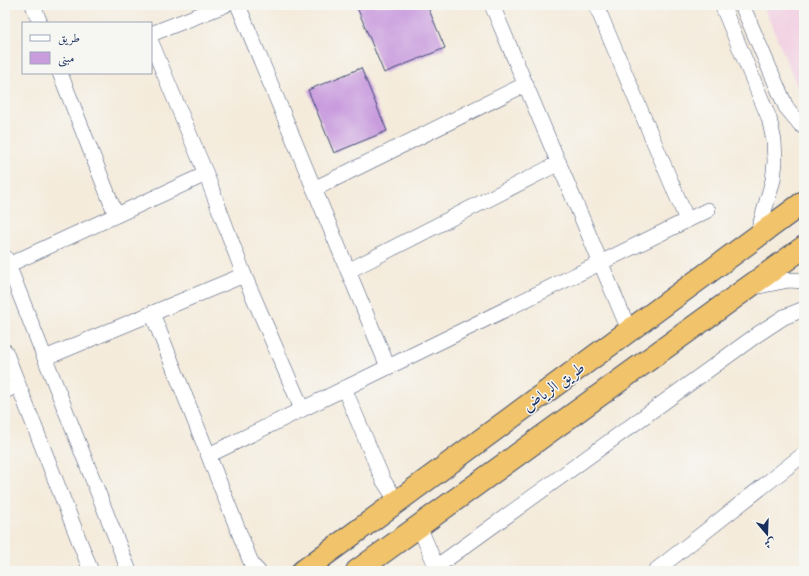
<svg xmlns="http://www.w3.org/2000/svg" width="809" height="576" viewBox="0 0 809 576" font-family="'Gentium Book Plus',Amiri,serif">
<style>
.built{fill:#f2cfe2}
.building{fill:#c99cde}
.lines{fill:none;stroke-linecap:round;stroke-linejoin:round}
.minor-casing{stroke:#3c4b71;stroke-width:16}
.highway-casing{stroke:#3c4b71;stroke-width:24}
.minor{stroke:#fff;stroke-width:15}
.highway{stroke:#f1c36a;stroke-width:22}
.labels{text-anchor:middle;stroke-width:3;stroke-linejoin:round;paint-order:stroke}
.street-label{font-size:16px;fill:#1b2f5e;stroke:#f6f6f2}
</style>
<rect width="100%" height="100%" fill="#f6f6f2"/>
<filter id="ink" filterUnits="userSpaceOnUse"><feTurbulence type="fractalNoise" baseFrequency=".025" numOctaves="2"/><feDisplacementMap in="SourceGraphic" scale="8" xChannelSelector="R" yChannelSelector="G"/><feConvolveMatrix kernelMatrix="1 2 1 2 8 2 1 2 1" color-interpolation-filters="sRGB"/></filter>
<filter id="wash" filterUnits="userSpaceOnUse"><feTurbulence type="fractalNoise" baseFrequency=".012" numOctaves="4" result="noise"/><feDisplacementMap in="SourceGraphic" scale="16" xChannelSelector="R" yChannelSelector="G"/><feGaussianBlur stdDeviation="0.9" result="paint"/><feColorMatrix in="noise" values="0 0 0 0 0 0 0 0 0 0 0 0 0 0 0 0 0 1.4 0 .05"/><feComposite in="paint" operator="in"/></filter>
<g filter="url(#wash)">
<rect width="100%" height="100%" fill="#f4ebdb"/>
<!-- built -->
<polygon class="built" points="763,5 804,5 804,94 800,93"/>
<g id="blocks">
<!-- building -->
<g class="building">
<polygon points="356,5 427,5 445,48 384,73"/>
<polygon points="361,68 387,131 334,153 308,90"/>
</g>
</g>
</g>
<g filter="url(#ink)">
<use href="#blocks" fill-opacity="0" stroke="#3c4b71" stroke-width="1"/>
<g class="lines">
<defs>
<g id="minor">
<polyline points="33,5 40,23"/>
<polyline points="238,5 388,367"/>
<polyline points="492,5 629,330"/>
<polyline points="596,5 687,220"/>
<polyline points="722,5 769,118 774,141 775,162 773,180 757,236"/>
<polyline points="742,5 786,107 800,124 804,127"/>
<polyline points="151,34 225,5"/>
<polyline points="151,42 206,174 244,275 302,409"/>
<polyline points="60,73 116,215"/>
<polyline points="314,189 526,84"/>
<polyline points="5,257 129,571"/>
<polyline points="8,265 206,174"/>
<polyline points="348,271 559,163"/>
<polyline points="754,287 789,280 804,281"/>
<polyline points="152,313 252,565 258,571"/>
<polyline points="5,351 91,571"/>
<polyline points="45,358 244,275"/>
<polyline points="344,388 383,480 397,501"/>
<polyline points="5,391 18,385"/>
<polyline points="209,455 708,210"/>
<polyline points="419,526 438,571"/>
<polyline points="436,567 758,334 784,317 804,309"/>
<polyline points="655,571 804,454"/>
</g>
<g id="highway">
<polyline points="303,571 804,202"/>
<polyline points="357,571 804,247"/>
</g>
</defs>
<!-- minor casing -->
<use href="#minor" class="minor-casing"/>
<!-- highway casing -->
<use href="#highway" class="highway-casing"/>
<!-- minor -->
<use href="#minor" class="minor"/>
<!-- highway -->
<use href="#highway" class="highway"/>
</g>
</g>
<g class="labels">
<!-- street labels -->
<g class="street-label">
<text transform="translate(553 386) rotate(-36)" y="6">طريق الرياض</text>
</g>
</g>
<!-- margin -->
<rect width="809" height="576" fill="none" stroke="#f6f6f2" stroke-width="20"/>
<!-- legend -->
<rect x="22" y="22" width="130" height="52" fill="#f6f6f2" stroke="#9ea6b7"/>
<rect x="30" y="35" width="20" height="6" fill="#ffffff" stroke="#9ea6b7"/>
<text x="58" y="42" font-size="12" fill="#1b2f5e">طريق</text>
<rect x="30" y="52" width="20" height="12" fill="#c99cde" stroke="#9ea6b7"/>
<text x="58" y="62" font-size="12" fill="#1b2f5e">مبنى</text>
<!-- north arrow -->
<g transform="translate(767 534) rotate(161)" stroke="#f6f6f2" stroke-width="3" paint-order="stroke">
<path d="M0-3L7 15L0 10L-7 15Z" fill="#1b2f5e"/>
<text y="-6" font-size="11" font-weight="bold" text-anchor="middle" fill="#1b2f5e">ش</text>
</g>
</svg>
